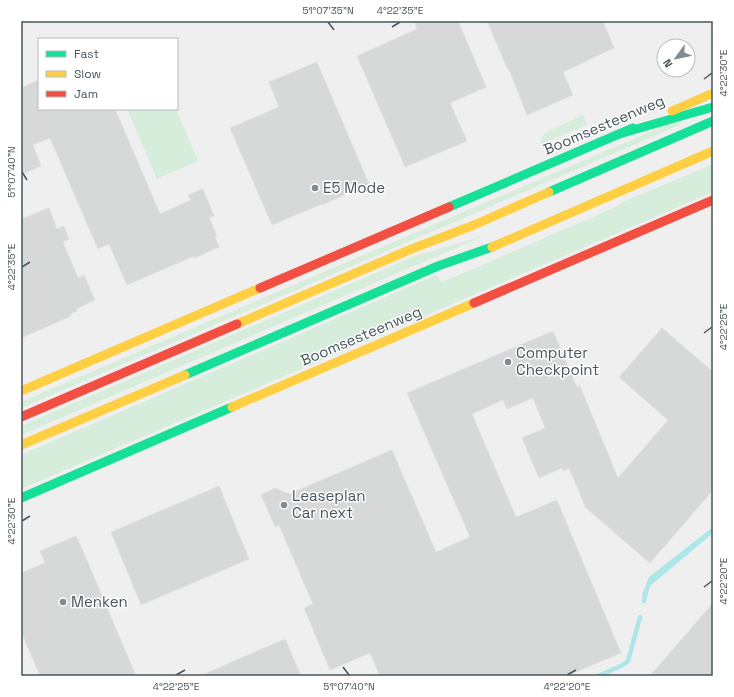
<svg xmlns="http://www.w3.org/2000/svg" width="734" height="697" viewBox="0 0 734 697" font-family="'Space Grotesk',sans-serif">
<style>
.green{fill:#d5edda}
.water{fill:#ace6e9}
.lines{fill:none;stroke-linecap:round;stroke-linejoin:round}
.stream{stroke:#ace6e9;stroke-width:4.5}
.building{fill:#d7d8d8;stroke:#e1e1e2}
.fast{stroke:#16e098;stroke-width:9}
.slow{stroke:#ffcf43;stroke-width:9}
.jam{stroke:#f24e42;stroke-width:9}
.ticks{fill:none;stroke:#47555b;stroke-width:1.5}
.poi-dot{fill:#828b8f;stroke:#fff;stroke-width:1.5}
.labels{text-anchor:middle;stroke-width:3;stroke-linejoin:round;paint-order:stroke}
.street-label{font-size:15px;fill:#47555b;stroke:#fff}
.poi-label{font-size:15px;fill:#47555b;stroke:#fff;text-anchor:start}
.neatline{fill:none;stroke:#47555b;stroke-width:1.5}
.ticks-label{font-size:10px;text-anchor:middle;fill:#47555b}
</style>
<rect width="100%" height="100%" fill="#f0efef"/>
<!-- green -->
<g class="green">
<polygon points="127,109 176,109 198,161 157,179"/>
<polygon points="583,115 587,125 541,144 542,137 546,132"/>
<polygon points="678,120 680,125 21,408 21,402"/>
<polygon points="713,164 713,192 21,489 21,455 436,275 442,282 468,271 616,207 623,202"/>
<polygon points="484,236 21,435 21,426 415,256"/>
</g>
<!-- water -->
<polygon class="water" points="713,527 713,533 650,586 647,596 642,595 649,577"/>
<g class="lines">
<!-- stream -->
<g class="stream">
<polyline points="644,601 646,592"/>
<polyline points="598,676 621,666 628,661 640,617"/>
</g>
</g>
<!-- building -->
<g class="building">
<polygon points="414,21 458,21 486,87 450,103 467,141 405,167 357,56 417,29"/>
<polygon points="487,21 603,21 614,48 563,72 573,95 527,115 509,69 508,70"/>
<polygon points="317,62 369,184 322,205 322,204 272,225 230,128 279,107 269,82"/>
<polygon points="39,80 39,109 115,109 160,214 191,200 188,195 203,189 214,216 209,218 217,236 215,237 219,247 195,258 194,256 127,285 109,244 98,249 50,138 33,145 41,166 21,175 21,88"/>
<polygon points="49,208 57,229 64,226 69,239 63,242 78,278 84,275 95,300 76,309 77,311 70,314 71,316 21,338 21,219"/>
<polygon points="662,328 713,372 713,490 650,563 586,508 569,468 563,471 562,468 539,478 522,438 545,428 533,398 507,409 503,400 472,414 516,517 557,500 621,653 566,676 380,676 370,653 330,670 304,608 313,604 279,525 275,527 261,495 275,488 289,494 392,450 436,552 470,537 407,393 553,331 577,387 580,386 618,478 668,420 619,377"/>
<polygon points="219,486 249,559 141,605 111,532"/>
<polygon points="76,536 85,556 136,676 40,676 21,631 21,573 45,563 40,551"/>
<polygon points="713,603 713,676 650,676"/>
<polygon points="285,639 301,676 200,676"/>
</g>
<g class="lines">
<!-- fast -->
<g class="fast">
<polyline points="619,134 713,107"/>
<polyline points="549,192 713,121"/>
<polyline points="449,207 633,128"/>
<polyline points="185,375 438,266 492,247"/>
<polyline points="21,498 232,407"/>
</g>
<!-- slow -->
<g class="slow">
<polyline points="672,111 713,93"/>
<polyline points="492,247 713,151"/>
<polyline points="237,324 409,250 474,225 549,192"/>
<polyline points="21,391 260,288"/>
<polyline points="232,407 474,303"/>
<polyline points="21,445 185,375"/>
</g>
<!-- jam -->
<g class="jam">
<polyline points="260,288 449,207"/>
<polyline points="474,303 713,200"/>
<polyline points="21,417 237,324"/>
</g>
</g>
<!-- ticks -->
<path class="ticks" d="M328,22L334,30M392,27L400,22M704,79L712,73M22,172L27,180M22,267L30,262M704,333L712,327M22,521L30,516M704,587L712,581M343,667L349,675M176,675L185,670M567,675L576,670"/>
<!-- markers -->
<g class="poi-dot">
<circle cx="315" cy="188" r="4"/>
<circle cx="508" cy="362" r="4"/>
<circle cx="284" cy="505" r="4"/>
<circle cx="63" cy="602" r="4"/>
</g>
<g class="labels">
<!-- street labels -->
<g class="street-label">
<text transform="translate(604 125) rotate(-23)" y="5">Boomsesteenweg</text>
<text transform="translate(361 336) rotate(-23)" y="5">Boomsesteenweg</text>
</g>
<!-- poi labels -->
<g class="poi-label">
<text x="323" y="193">E5 Mode</text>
<text x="516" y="358">Computer<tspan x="516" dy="17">Checkpoint</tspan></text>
<text x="292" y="501">Leaseplan<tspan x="292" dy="17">Car next</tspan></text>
<text x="71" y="607">Menken</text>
</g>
</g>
<!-- border -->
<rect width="734" height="697" fill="none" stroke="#ffffff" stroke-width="44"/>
<!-- legend -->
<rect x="38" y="38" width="140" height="72" fill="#ffffff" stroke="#b5bbbd"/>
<rect x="46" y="51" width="20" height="6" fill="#16e098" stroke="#b5bbbd"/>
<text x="74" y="58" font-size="12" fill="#47555b">Fast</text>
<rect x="46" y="71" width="20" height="6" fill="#ffcf43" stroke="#b5bbbd"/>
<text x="74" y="78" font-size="12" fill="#47555b">Slow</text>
<rect x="46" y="91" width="20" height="6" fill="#f24e42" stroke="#b5bbbd"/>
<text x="74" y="98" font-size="12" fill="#47555b">Jam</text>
<!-- north arrow -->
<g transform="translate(676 58) rotate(237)"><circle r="19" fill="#ffffff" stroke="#b5bbbd"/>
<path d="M0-3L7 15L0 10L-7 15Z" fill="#828b8f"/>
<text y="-6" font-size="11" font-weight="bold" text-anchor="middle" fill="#47555b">N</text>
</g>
<rect x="22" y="22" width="690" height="653" class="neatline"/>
<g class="ticks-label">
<text x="328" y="14">51°07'35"N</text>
<text x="400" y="14">4°22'35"E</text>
<text transform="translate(723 73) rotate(-90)" y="4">4°22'30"E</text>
<text transform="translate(11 172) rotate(-90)" y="4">51°07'40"N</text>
<text transform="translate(11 267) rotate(-90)" y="4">4°22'35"E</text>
<text transform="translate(723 327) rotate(-90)" y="4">4°22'25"E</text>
<text transform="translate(11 521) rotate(-90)" y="4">4°22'30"E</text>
<text transform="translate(723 581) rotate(-90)" y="4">4°22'20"E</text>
<text x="176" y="690">4°22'25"E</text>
<text x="349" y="690">51°07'40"N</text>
<text x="567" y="690">4°22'20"E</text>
</g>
</svg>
